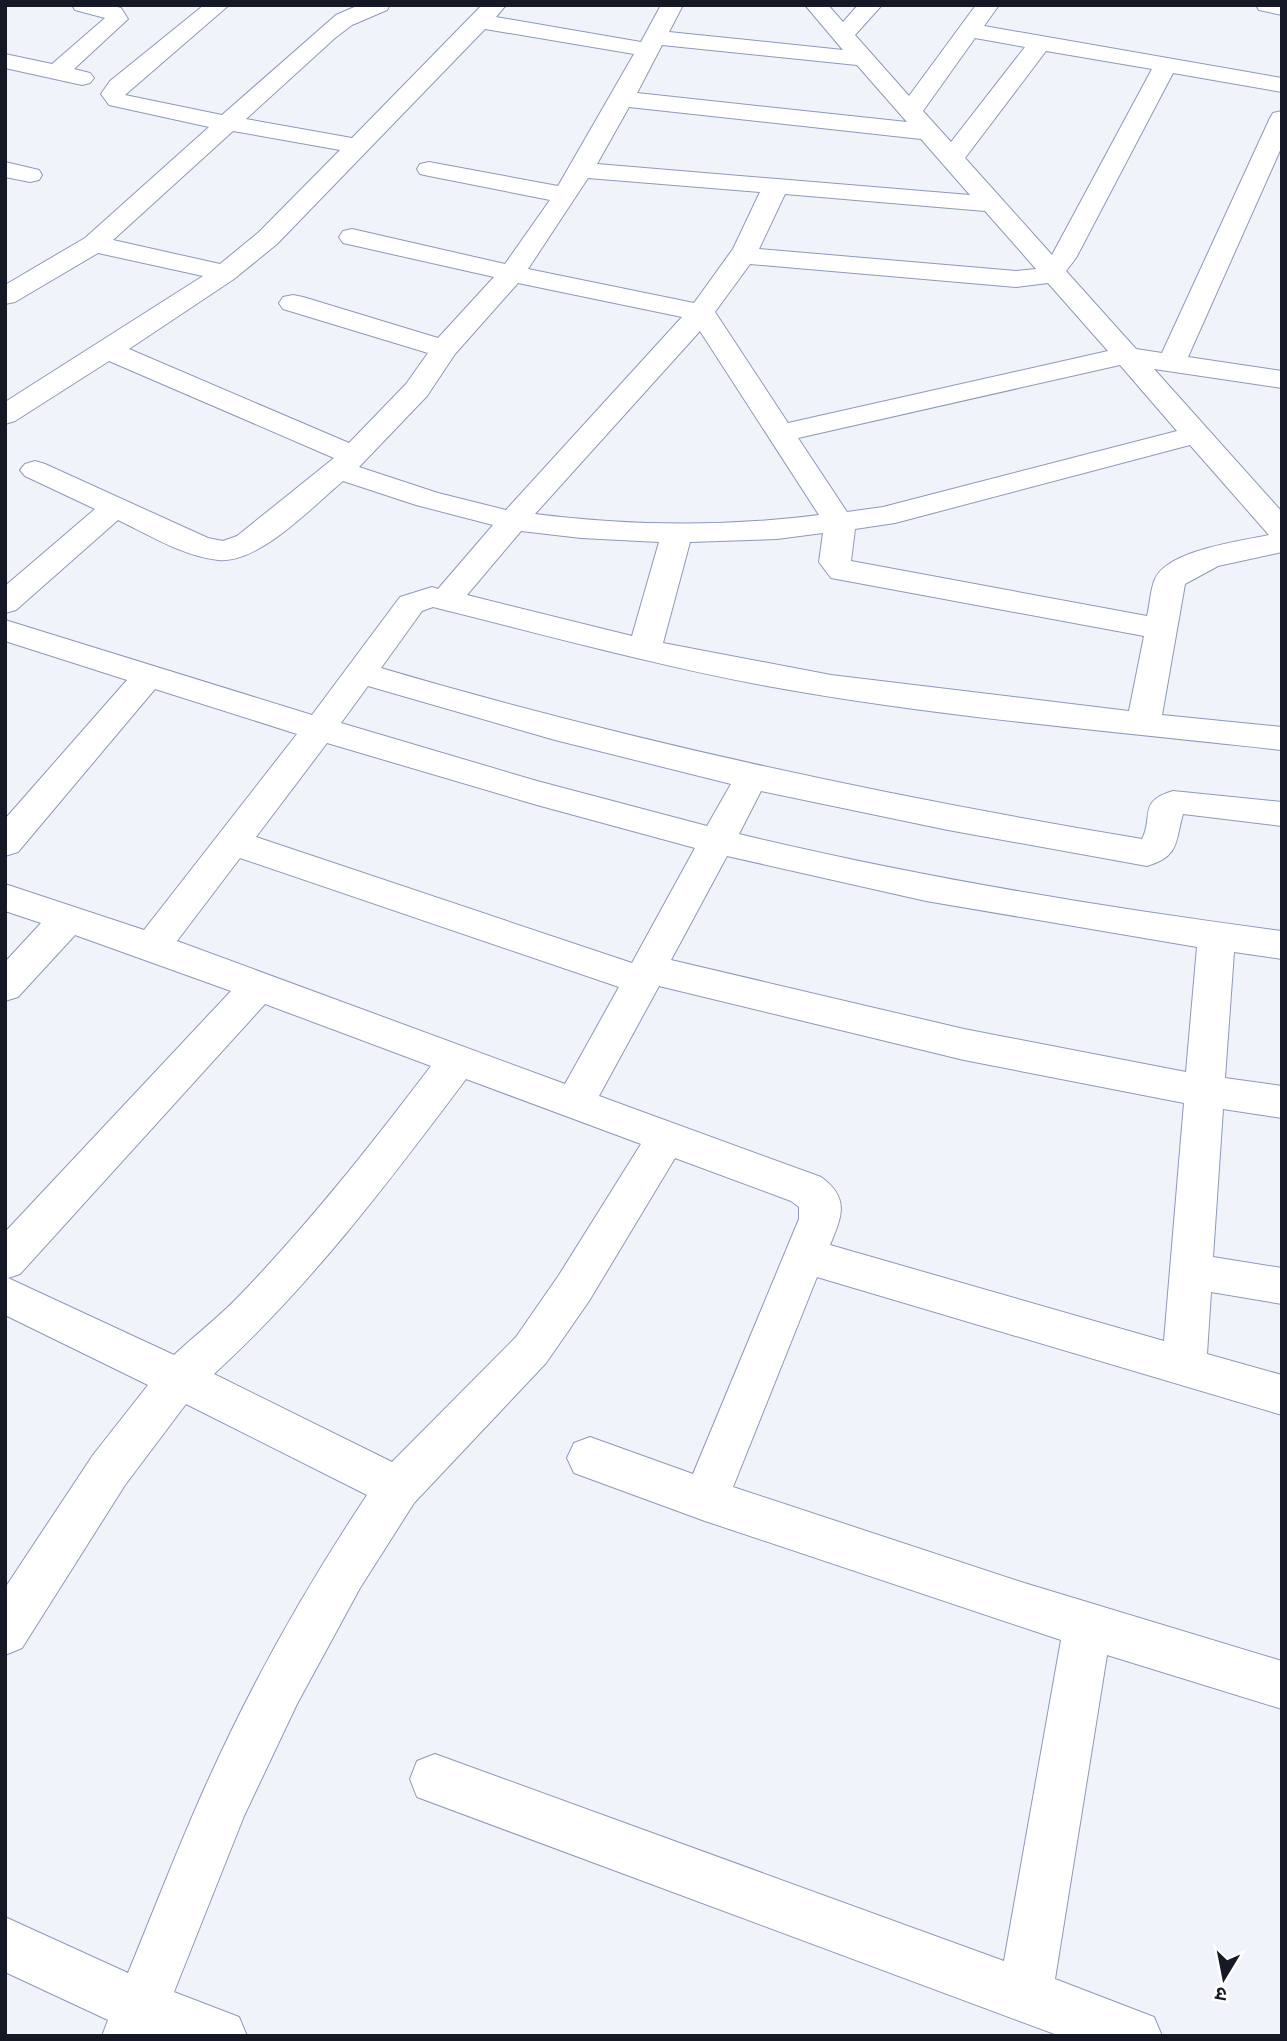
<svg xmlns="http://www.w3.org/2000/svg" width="1287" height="2041" viewBox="0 0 1287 2041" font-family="Cabin,'Noto Sans Devanagari',sans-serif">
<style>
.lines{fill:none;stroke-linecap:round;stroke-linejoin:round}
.minor-casing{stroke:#8d99b8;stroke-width:2}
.minor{fill:#fff;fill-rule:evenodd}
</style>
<rect width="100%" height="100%" fill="#f0f3fa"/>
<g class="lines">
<defs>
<g id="minor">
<polygon points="72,5 110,5 121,8 128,19 74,69 90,73 94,78 90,83 82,85 5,68 5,54 52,64 105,18 75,10"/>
<path d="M204,5H229L125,95L222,115L336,15L359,5H390L387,10L352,25L335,38L246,119L352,138L482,5H506L496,17L641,42L661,5H683L669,32L843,50L805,5H828L843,22L858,5H882L855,35L909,96L976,5H999L984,26L1282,78V92L1173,73L1076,258L1066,271L1136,349L1162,353L1270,118L1273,113L1282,111V146L1188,357L1282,371V388L1154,369L1282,512V552L1218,566L1185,584L1162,715L1282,727V750C1110,731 937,717 767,686C654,665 546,635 433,607L422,611L381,668C631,742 885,796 1142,839C1154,817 1137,801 1173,791L1282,802V826L1183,814C1175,842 1180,856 1147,866L948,830L761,791L739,834C918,877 1099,907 1282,931V959L1234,952L1225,1078L1282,1086V1118L1223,1109L1213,1257L1282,1268V1304L1211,1292L1207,1354L1282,1375V1415L817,1277L733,1487L1021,1582L1282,1661V1709L1107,1655L1055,1979L1154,2017L1162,2036H1060L417,1797L410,1779L417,1761L435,1754L1004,1961L1061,1640L705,1521L574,1473L567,1458L574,1443L590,1437L693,1474L799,1219V1207L791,1201L675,1158L589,1301L546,1363L414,1503L360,1588L297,1704L244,1816L174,1992L239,2017L247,2036H102L108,2020L5,1972V1917L128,1973C154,1910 178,1847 206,1785C251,1684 306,1587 367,1495L186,1404L125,1485L22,1648L5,1655V1588L93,1455L148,1385L5,1315V1232L231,991L75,935L18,997L5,1001V962L41,923L5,911V884L144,930L297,734L155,689L18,852L5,856V819L127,680L5,641V620L312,715L400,597L432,587L438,589L493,525L416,505L343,481C313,506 259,564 218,560C183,556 149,535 118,520L16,610L5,613V586L95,509L25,476L20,470L25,464L35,461L45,464L208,538L223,541L237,536L334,458L109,361L15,421L5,424V402L203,276L98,253L15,302L5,304V285L85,238L209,127L109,105L101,94L110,81ZM485,29L634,54L558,186L429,162L420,164L417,169L420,174L429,176L550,200L505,264L352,229L343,231L339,237L343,243L494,277L438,338L303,297L293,295L283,297L279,303L283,309L428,353L406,384L349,443L129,349L234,279L277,244ZM975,38L1025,47L951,142L923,111ZM662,45L857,65L907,122L637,93ZM1046,51L1152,69L1052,255L965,158ZM629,107L921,139L970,195L597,164ZM233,131L340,150L259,232L220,264L113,240ZM588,178L760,192L733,249L694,303L528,269ZM785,194L985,211L1036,269L1016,271L759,249ZM750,264L1016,287L1048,283L1108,351L788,423L715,312ZM518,283L682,317L506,510L438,493L359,467L427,396L455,354ZM700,331L819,515C725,527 629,526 535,514ZM1120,365L1177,431L883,507L847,512L798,438ZM1190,445L1269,535C1241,541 1168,550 1155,579C1150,590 1150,605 1147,616L851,561L855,529L895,523ZM521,531L581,538L659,542L632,636L467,595ZM823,533L819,562L831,578L1144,636L1129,711L831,675L663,643L690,542L777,539ZM368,686L555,740L731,784L707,826L537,781L341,723ZM327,743L537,805L695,848L632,963L256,837ZM727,856L926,901L1197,947L1186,1072L964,1029L671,960ZM240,858L619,987L565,1084L177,941ZM659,986L964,1060L1184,1103L1164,1341L830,1245C842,1216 850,1198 821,1177L599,1096ZM265,1004L431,1066C370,1146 308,1225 238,1297C218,1318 195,1335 174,1355L8,1278L20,1274ZM466,1079L641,1144L559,1275L516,1337L392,1462L214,1374C310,1286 388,1183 466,1079Z"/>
<polygon points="1256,5 1282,5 1282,15 1259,10"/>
<polygon points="5,162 39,170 42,175 39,180 30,182 5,177"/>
</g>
</defs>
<!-- minor casing -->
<use href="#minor" class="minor-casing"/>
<!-- minor -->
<use href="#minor" class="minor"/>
</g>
<!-- border -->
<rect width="1287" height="2041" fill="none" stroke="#141925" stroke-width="14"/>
<!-- north arrow -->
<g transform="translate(1224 1978) rotate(190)" stroke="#ffffff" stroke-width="5" paint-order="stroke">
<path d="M0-5L12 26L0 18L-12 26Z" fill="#141925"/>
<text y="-10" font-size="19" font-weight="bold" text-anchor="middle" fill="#141925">उ</text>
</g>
</svg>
